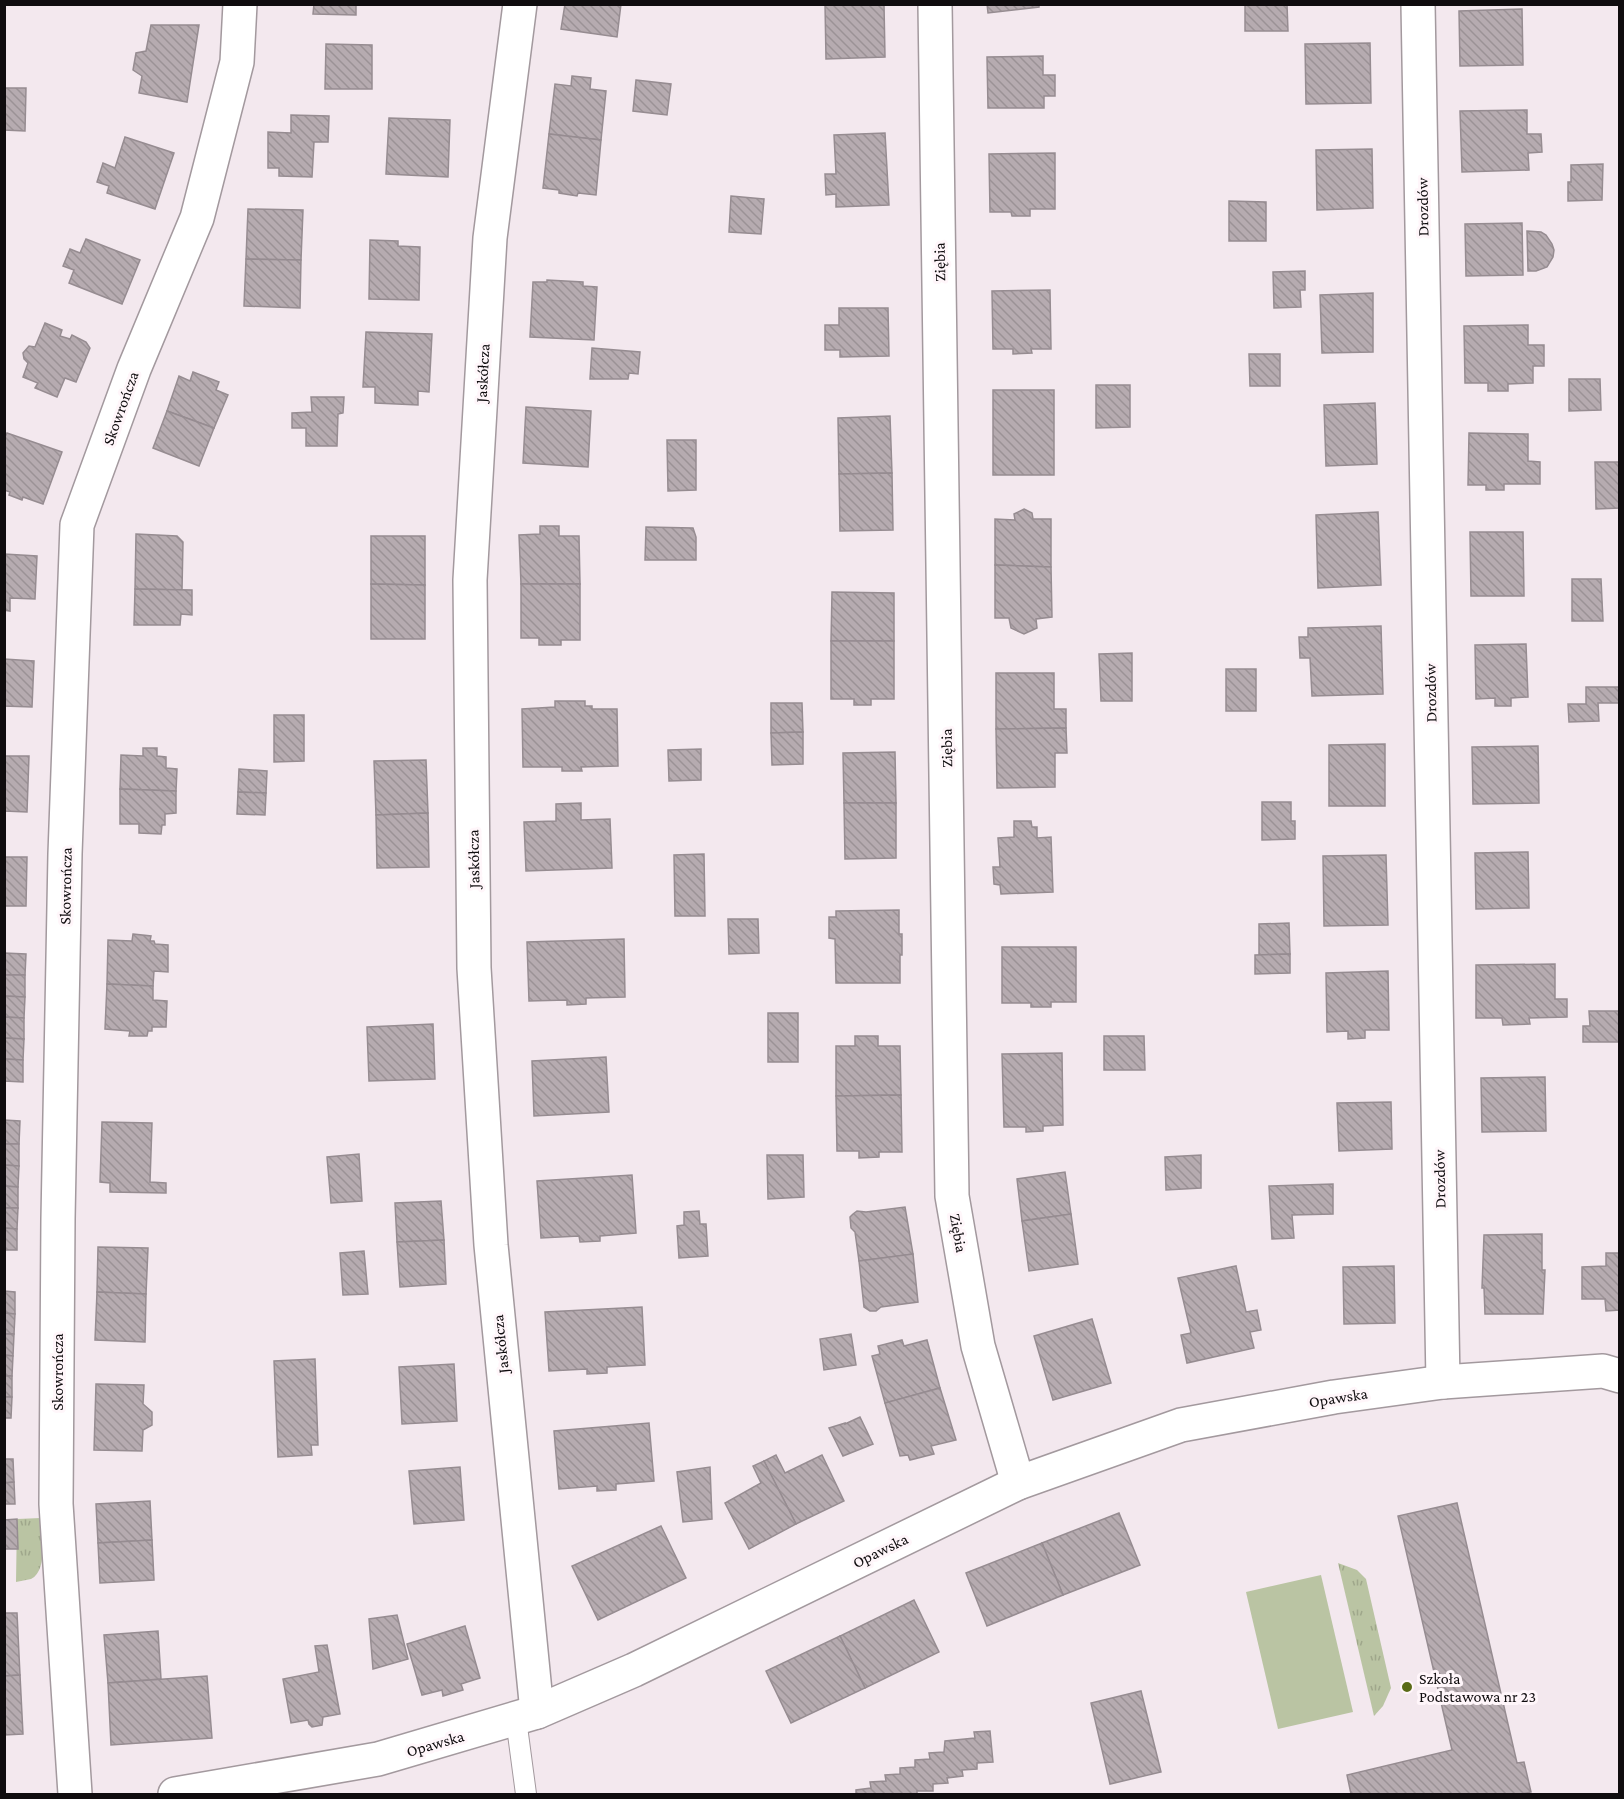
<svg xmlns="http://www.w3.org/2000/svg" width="1624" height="1799" viewBox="0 0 1624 1799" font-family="'Crimson Pro',serif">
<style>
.grass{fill:url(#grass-tufts)}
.pitch{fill:#bac4a3}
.building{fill:url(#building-back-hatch);stroke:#968c91;stroke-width:1.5}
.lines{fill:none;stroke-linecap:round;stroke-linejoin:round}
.service-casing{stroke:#a3999e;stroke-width:22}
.minor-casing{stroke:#a3999e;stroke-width:36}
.tertiary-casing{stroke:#a3999e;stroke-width:36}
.service{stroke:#fff;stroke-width:20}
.minor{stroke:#fff;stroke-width:33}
.tertiary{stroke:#fff;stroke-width:33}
.poi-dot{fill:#5a6b17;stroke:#fff6fa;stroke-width:2}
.labels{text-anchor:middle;stroke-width:6;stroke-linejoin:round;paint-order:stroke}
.street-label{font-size:16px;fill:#0f0c0e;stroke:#fff6fa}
.poi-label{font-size:16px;fill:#0f0c0e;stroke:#fff6fa;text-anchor:start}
</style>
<defs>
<pattern id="grass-tufts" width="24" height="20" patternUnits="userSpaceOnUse" patternTransform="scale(1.5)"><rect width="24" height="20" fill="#bac4a3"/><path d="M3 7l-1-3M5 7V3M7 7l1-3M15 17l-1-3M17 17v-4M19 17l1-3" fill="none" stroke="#9fa78b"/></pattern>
<pattern id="building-back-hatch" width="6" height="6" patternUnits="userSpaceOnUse" patternTransform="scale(1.5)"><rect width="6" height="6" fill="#b6abb0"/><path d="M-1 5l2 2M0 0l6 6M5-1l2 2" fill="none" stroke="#9b9296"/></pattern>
</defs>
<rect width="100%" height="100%" fill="#f3e8ee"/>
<!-- grass -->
<g class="grass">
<path d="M41,1518C42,1534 48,1571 31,1579C26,1580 21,1581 16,1582L17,1519Z"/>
<polygon points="1338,1563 1357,1570 1366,1579 1391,1688 1383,1706 1374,1716"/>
</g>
<!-- pitch -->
<polygon class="pitch" points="1321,1575 1353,1712 1278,1729 1246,1592"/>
<!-- building -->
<g class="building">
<polygon points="314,4 356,4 356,15 313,14"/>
<polygon points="565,4 621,4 617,37 561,29"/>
<polygon points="825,4 884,4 885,57 826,59"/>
<polygon points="987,4 1039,4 1039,7 988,13"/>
<polygon points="1245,4 1287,4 1288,31 1245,31"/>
<polygon points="1522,9 1523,65 1460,66 1459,11"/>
<polygon points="151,25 199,25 187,102 139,93 142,76 133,70 136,53 146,51"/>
<polygon points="1370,43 1371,103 1306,104 1305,44"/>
<polygon points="326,44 372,45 372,89 325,89"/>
<polygon points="1043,56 1043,75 1055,75 1055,96 1044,96 1044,108 988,108 987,57"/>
<polygon points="572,76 591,78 590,89 606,91 601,140 549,134 555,84 571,86"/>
<polygon points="636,80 671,84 667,115 633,111"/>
<polygon points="4,88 26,88 25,131 4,130"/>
<polygon points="1527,110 1527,134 1541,134 1542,152 1528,153 1529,170 1462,172 1460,111"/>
<polygon points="291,115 329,116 328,142 314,142 312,177 279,176 279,168 268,168 268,132 291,133"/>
<polygon points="389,118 450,120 448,177 386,174"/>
<polygon points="885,133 889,205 836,207 836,194 826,195 825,174 836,174 834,135"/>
<polygon points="549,134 601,140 596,195 578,193 577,196 559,193 559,190 543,188"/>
<polygon points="125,137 174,153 155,209 107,193 109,186 97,182 103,163 115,168"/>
<polygon points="1372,149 1373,208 1317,210 1316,150"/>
<polygon points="1055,153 1055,209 1030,209 1030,216 1012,216 1011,212 990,212 989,154"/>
<polygon points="1603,164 1602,200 1568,201 1568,182 1571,182 1571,165"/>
<polygon points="731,196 764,199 761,234 729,232"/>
<polygon points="1229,201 1266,202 1266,241 1229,241"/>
<polygon points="248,209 303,210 301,260 246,259"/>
<polygon points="1522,223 1523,275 1466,276 1465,224"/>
<polygon points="1527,231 1541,232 1546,235 1552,244 1554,250 1553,257 1547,267 1536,271 1528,271"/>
<polygon points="86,239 140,260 122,304 69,283 74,270 63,266 70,249 80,253"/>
<polygon points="370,240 398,241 398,246 420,247 419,300 369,299"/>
<polygon points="246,259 301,260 300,308 244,306"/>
<polygon points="1305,271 1305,290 1300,290 1301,307 1274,308 1273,272"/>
<polygon points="547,280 583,282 583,286 597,287 594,340 530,337 533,282 547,282"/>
<polygon points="1050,290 1051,349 1031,349 1032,353 1013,354 1013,349 993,349 992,291"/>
<polygon points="1373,293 1373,352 1322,353 1320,295"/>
<polygon points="839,308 888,308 889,356 840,357 840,350 825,350 825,325 839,325"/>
<polygon points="45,323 62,330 60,336 70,339 72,335 86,342 90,348 76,382 65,378 57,397 35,388 38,383 23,377 28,363 24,359 23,353 29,346 35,347"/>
<polygon points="1528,325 1528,345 1544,345 1544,366 1533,366 1533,383 1508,384 1508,391 1488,391 1488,383 1465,383 1464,326"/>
<polygon points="366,332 432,334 429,392 418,391 418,405 375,403 375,387 363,387"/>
<polygon points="592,348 640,352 638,374 629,373 628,379 590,379"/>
<polygon points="1249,354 1280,354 1280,386 1250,386"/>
<polygon points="193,372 219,382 216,390 228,395 214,428 167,411 179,376 190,381"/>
<polygon points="1569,379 1600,379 1601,410 1569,411"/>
<polygon points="1096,385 1130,385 1130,427 1096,428"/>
<rect x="993" y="390" width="61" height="85"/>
<polygon points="311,397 344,397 343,413 338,414 337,446 306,446 306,428 292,428 292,413 312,412"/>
<polygon points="1375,403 1377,464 1326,466 1324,405"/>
<polygon points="526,407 591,411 588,467 523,463"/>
<polygon points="167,411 214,428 199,466 153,448"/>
<polygon points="890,416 892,473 839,474 838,418"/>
<polygon points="7,433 62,452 43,504 23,497 22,500 9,495 10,492 4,490 4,439"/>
<polygon points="1469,433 1528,434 1528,461 1540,462 1540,484 1504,484 1504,490 1486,490 1486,485 1468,485"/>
<polygon points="667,440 696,440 696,490 668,491"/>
<polygon points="1595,462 1620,462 1620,508 1596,509"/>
<polygon points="892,473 893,530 840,531 839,474"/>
<polygon points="1024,509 1032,513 1033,519 1051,519 1051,567 995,565 995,519 1015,520 1014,514"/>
<polygon points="1378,512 1381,585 1318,588 1316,515"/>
<polygon points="540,526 559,526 559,536 579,536 580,584 521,584 519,535 540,534"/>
<polygon points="646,527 693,528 696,537 696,560 645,560"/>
<polygon points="1470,532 1523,532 1524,596 1471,596"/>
<polygon points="136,534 177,536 183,542 182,590 135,589"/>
<polygon points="371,536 425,536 425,585 371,584"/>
<polygon points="4,554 37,556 35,599 10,598 10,611 4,610"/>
<polygon points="995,565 1051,567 1052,617 1036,619 1037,628 1024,634 1011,628 1009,618 995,618"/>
<polygon points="1572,579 1601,579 1603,621 1572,621"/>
<polygon points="371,584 425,585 425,639 371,639"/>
<polygon points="521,584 580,584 580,640 561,640 561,645 539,645 539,638 521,638"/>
<polygon points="135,589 192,590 192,615 181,614 180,625 134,625"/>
<polygon points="832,592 894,593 894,641 831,641"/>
<polygon points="1381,626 1383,694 1312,696 1310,658 1300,658 1299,637 1308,637 1308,628"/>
<polygon points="831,641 894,641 894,699 871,699 871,705 854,705 854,699 831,699"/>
<polygon points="1526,644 1528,697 1511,698 1511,706 1495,706 1495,698 1476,699 1475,645"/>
<polygon points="1132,653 1132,701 1101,701 1099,654"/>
<polygon points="4,659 34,661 32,707 4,706"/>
<rect x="1226" y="669" width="30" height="42"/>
<polygon points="996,673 1054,673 1054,709 1066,709 1066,728 996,729"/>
<polygon points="1586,687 1620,687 1620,703 1598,703 1599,721 1569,722 1568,704 1586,704"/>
<polygon points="555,701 585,701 585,706 592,706 592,709 617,709 618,766 581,767 582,771 562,771 562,767 523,767 522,709 555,707"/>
<polygon points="771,703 802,703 803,732 771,733"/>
<polygon points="274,715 304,715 304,761 274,762"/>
<polygon points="1066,728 1067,753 1055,753 1055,787 997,788 996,729"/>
<polygon points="803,732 803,764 772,765 771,733"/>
<polygon points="1385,744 1385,806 1329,806 1329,745"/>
<polygon points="1538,746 1539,803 1473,804 1472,747"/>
<polygon points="143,748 157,748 157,756 166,757 166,768 177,769 176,791 120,789 121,755 143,756"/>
<polygon points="701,749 701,780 669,781 668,750"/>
<polygon points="895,752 896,803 844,803 843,753"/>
<polygon points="4,756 29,756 27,812 4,811"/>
<polygon points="426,760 428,813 376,815 374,761"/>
<polygon points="239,769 267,771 266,793 238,792"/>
<polygon points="120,789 176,791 176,813 165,814 165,825 162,825 161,834 139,833 139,824 120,824"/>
<polygon points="238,792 266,793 265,815 237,814"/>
<polygon points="1262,802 1291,802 1291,821 1295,821 1295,839 1262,840"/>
<polygon points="581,803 581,820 610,819 612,868 526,871 524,822 556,821 556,804"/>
<polygon points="844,803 896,803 896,858 845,859"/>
<polygon points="428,813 429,867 377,868 376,815"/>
<polygon points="1014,821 1031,821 1032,827 1037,827 1037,838 1051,837 1053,892 1001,894 1000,885 994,884 993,867 1000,867 998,838 1014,837"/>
<polygon points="1528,852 1529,908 1476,909 1475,853"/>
<polygon points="704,854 705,916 675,916 674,855"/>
<polygon points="1386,855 1388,925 1324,926 1323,856"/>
<polygon points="4,857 27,857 26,906 4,906"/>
<polygon points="899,910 899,934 902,934 902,955 900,955 900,983 836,983 835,939 829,938 829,917 836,917 836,911"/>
<polygon points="728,919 758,919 759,953 729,954"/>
<polygon points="1289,923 1290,954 1259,955 1259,924"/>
<polygon points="133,934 151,936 150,941 154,941 155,944 168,945 168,972 154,971 153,986 107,984 108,940 132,941"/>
<polygon points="624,939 625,997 586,998 586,1004 567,1005 567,1000 529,1001 527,942"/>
<polygon points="1002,947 1076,947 1076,1002 1051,1002 1051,1007 1031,1007 1031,1003 1002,1003"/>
<polygon points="4,953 26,954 25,975 4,975"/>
<polygon points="1290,954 1290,973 1255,974 1255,955"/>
<polygon points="1555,964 1555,999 1567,999 1567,1017 1529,1018 1530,1024 1503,1025 1502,1018 1476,1018 1476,965"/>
<polygon points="1388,971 1389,1030 1365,1030 1365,1038 1348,1039 1348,1031 1327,1032 1326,973"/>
<polygon points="4,975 25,975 25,997 4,996"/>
<polygon points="107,984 153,986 153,1000 167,1001 166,1027 152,1027 152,1031 148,1031 147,1036 129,1036 130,1031 105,1029"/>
<polygon points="4,996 25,997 24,1018 4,1017"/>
<polygon points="1589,1011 1620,1011 1620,1042 1583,1042 1583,1026 1590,1026"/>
<rect x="768" y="1013" width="30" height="49"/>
<polygon points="4,1017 24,1018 24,1039 4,1038"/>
<polygon points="433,1024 435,1079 369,1081 367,1027"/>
<polygon points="855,1036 878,1036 878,1046 900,1046 901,1095 836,1096 836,1046 855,1046"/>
<polygon points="1104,1036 1144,1036 1145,1070 1104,1070"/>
<polygon points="4,1038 24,1039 23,1060 4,1059"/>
<polygon points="1062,1053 1063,1125 1043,1126 1043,1131 1026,1132 1026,1127 1004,1127 1002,1054"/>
<polygon points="606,1057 609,1112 534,1116 532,1061"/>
<polygon points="4,1059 23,1060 23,1082 4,1081"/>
<polygon points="1545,1077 1546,1131 1482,1132 1481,1078"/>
<polygon points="901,1095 902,1152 879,1152 879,1157 859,1158 859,1151 837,1151 836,1096"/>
<polygon points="1391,1102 1392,1149 1339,1151 1337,1103"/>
<polygon points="4,1120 20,1121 19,1144 4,1144"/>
<polygon points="102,1122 152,1123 150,1182 166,1183 166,1193 110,1192 110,1183 100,1182"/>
<polygon points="4,1144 19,1144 19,1166 4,1165"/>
<polygon points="359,1154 362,1201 331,1203 327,1157"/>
<polygon points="767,1155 803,1155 804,1197 768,1199"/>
<polygon points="1201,1155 1201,1188 1166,1190 1165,1157"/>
<polygon points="4,1165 19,1166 18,1187 4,1186"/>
<polygon points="1065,1172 1071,1214 1022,1221 1017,1179"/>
<polygon points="632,1175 636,1233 600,1236 600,1241 580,1242 579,1236 541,1238 537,1181"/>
<polygon points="1333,1184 1333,1214 1292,1215 1294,1238 1272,1239 1269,1186"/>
<polygon points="4,1186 18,1187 18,1208 4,1208"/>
<polygon points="441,1201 444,1240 397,1242 395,1203"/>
<polygon points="905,1207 913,1254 859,1261 855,1232 851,1228 850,1217 853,1214 857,1211 866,1212"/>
<polygon points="4,1208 18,1208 17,1229 4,1228"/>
<polygon points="699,1211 700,1224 706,1224 708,1256 679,1258 677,1226 684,1225 684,1212"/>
<polygon points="1071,1214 1078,1264 1029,1271 1022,1221"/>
<polygon points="4,1228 17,1229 17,1250 4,1250"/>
<polygon points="1542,1234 1542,1270 1545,1270 1543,1314 1485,1314 1484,1288 1482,1288 1484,1235"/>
<polygon points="444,1240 446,1284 400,1287 397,1242"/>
<polygon points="98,1247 148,1248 146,1294 97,1292"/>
<polygon points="364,1251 368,1294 343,1295 340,1253"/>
<polygon points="1606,1253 1620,1253 1620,1310 1606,1311 1605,1299 1582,1299 1582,1267 1606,1266"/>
<polygon points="913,1254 918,1302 881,1307 876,1311 870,1311 864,1307 859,1261"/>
<polygon points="1236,1266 1246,1312 1257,1310 1261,1330 1250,1332 1254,1348 1187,1363 1181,1335 1191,1333 1178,1278"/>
<polygon points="1394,1266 1395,1323 1344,1324 1343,1267"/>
<polygon points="4,1291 15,1292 15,1314 4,1313"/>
<polygon points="97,1292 146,1294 145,1342 95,1340"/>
<polygon points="642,1307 645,1365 607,1367 607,1373 587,1374 587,1369 549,1371 545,1312"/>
<polygon points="4,1313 15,1314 14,1334 4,1334"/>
<polygon points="1092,1319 1111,1383 1053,1400 1034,1336"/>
<polygon points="4,1334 14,1334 13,1356 4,1355"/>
<polygon points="851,1334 856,1365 824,1370 820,1339"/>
<polygon points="902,1340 904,1346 927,1340 940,1388 885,1403 872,1356 880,1354 878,1346"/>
<polygon points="4,1355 13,1356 12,1376 4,1376"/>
<polygon points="315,1359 318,1445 311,1445 312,1455 278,1457 274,1361"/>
<polygon points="454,1364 457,1421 402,1424 399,1367"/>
<rect x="4" y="1376" width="8" height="21"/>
<polygon points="96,1384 144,1385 143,1404 152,1412 152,1425 143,1430 142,1451 94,1450"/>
<polygon points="940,1388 956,1440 931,1446 934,1454 910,1460 908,1455 900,1456 885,1403"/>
<polygon points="4,1397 12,1397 11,1418 4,1418"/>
<polygon points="860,1417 873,1444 843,1456 829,1428 845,1423 845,1424"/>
<polygon points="649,1423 654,1481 616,1484 616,1490 597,1491 597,1486 559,1489 554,1431"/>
<polygon points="776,1455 785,1473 822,1455 844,1501 796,1524 764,1461"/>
<polygon points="4,1459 13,1459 14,1482 4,1483"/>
<polygon points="764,1461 796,1524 749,1549 725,1503 761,1483 753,1466"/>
<polygon points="460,1467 464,1520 414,1524 409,1471"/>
<polygon points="710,1467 712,1519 683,1522 677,1472"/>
<polygon points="14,1482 15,1504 4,1504 4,1483"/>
<polygon points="150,1501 152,1540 98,1543 96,1504"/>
<polygon points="1457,1503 1517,1763 1524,1762 1531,1792 1521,1794 1351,1794 1347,1775 1452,1750 1398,1516"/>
<polygon points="1119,1513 1140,1565 1063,1595 1042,1543"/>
<polygon points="17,1519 18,1549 4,1549 4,1520"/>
<polygon points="661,1526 686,1578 598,1620 572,1566"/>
<polygon points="152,1540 154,1580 100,1583 98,1543"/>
<polygon points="1042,1543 1063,1595 987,1626 966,1573"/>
<polygon points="914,1600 939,1652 865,1688 840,1636"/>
<polygon points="4,1613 17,1613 20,1675 4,1676"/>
<polygon points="397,1615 408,1659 373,1669 369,1619"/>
<polygon points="465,1626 480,1678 461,1684 463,1690 443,1696 442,1690 422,1695 407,1644"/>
<polygon points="158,1631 161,1679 108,1683 104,1635"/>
<polygon points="840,1636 865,1688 791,1723 766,1671"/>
<polygon points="327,1645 340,1714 323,1717 322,1725 312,1727 309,1724 308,1720 291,1723 283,1679 319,1672 315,1646"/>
<polygon points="20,1675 23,1734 4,1735 4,1676"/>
<polygon points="207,1676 212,1738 111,1745 108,1683"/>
<polygon points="1141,1691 1161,1772 1110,1784 1091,1703"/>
<polygon points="990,1731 993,1762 977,1763 977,1769 962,1770 963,1776 947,1778 948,1783 933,1784 933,1791 917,1791 917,1794 856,1794 856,1790 871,1788 870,1782 886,1781 885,1775 900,1774 900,1768 915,1767 915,1760 930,1759 929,1753 944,1752 945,1741 975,1738 974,1732"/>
</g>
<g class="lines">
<defs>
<polyline id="service" points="516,1719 526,1794"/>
<g id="minor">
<polyline points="520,4 490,238 470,580 474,968 491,1245 537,1712"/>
<polyline points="935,4 952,1196 978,1346 1018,1483"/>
<polyline points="1418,4 1443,1382"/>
<polyline points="75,1794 56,1504 58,1219 65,854 77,525 134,369 197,218 237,62 240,4"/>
</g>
<polyline id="tertiary" points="175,1794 378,1759 537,1712 634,1670 1018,1483 1181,1425 1334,1397 1443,1382 1603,1371 1620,1376"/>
</defs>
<!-- service casing -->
<use href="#service" class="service-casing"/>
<!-- minor casing -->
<use href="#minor" class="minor-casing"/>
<!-- tertiary casing -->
<use href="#tertiary" class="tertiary-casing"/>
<!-- service -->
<use href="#service" class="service"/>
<!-- minor -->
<use href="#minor" class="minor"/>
<!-- tertiary -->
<use href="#tertiary" class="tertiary"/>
</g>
<!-- markers -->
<circle class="poi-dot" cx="1407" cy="1687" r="6"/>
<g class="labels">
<!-- street labels -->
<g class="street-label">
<text transform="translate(1422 207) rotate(-91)" y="6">Drozdów</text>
<text transform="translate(939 262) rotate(-91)" y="6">Ziębia</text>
<text transform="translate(482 373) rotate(-87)" y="6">Jaskółcza</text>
<text transform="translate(120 408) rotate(-70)" y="6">Skowrończa</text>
<text transform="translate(1430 693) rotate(-91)" y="6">Drozdów</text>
<text transform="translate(946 748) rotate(-91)" y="6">Ziębia</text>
<text transform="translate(473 859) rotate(-91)" y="6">Jaskółcza</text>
<text transform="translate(65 886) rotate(-89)" y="6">Skowrończa</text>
<text transform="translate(1439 1179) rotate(-91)" y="6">Drozdów</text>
<text transform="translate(959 1233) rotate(80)" y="6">Ziębia</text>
<text transform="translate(500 1344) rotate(-96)" y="6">Jaskółcza</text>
<text transform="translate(57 1372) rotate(-90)" y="6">Skowrończa</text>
<text transform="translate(1338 1397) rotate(-9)" y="6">Opawska</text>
<text transform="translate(880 1550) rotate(-26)" y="6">Opawska</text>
<text transform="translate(435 1743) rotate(-16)" y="6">Opawska</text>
</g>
<!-- poi labels -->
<g class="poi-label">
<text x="1419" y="1684">Szkoła<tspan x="1419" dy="18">Podstawowa nr 23</tspan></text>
</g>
</g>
<!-- border -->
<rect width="1624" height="1799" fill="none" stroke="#0f0c0e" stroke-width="12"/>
</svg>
